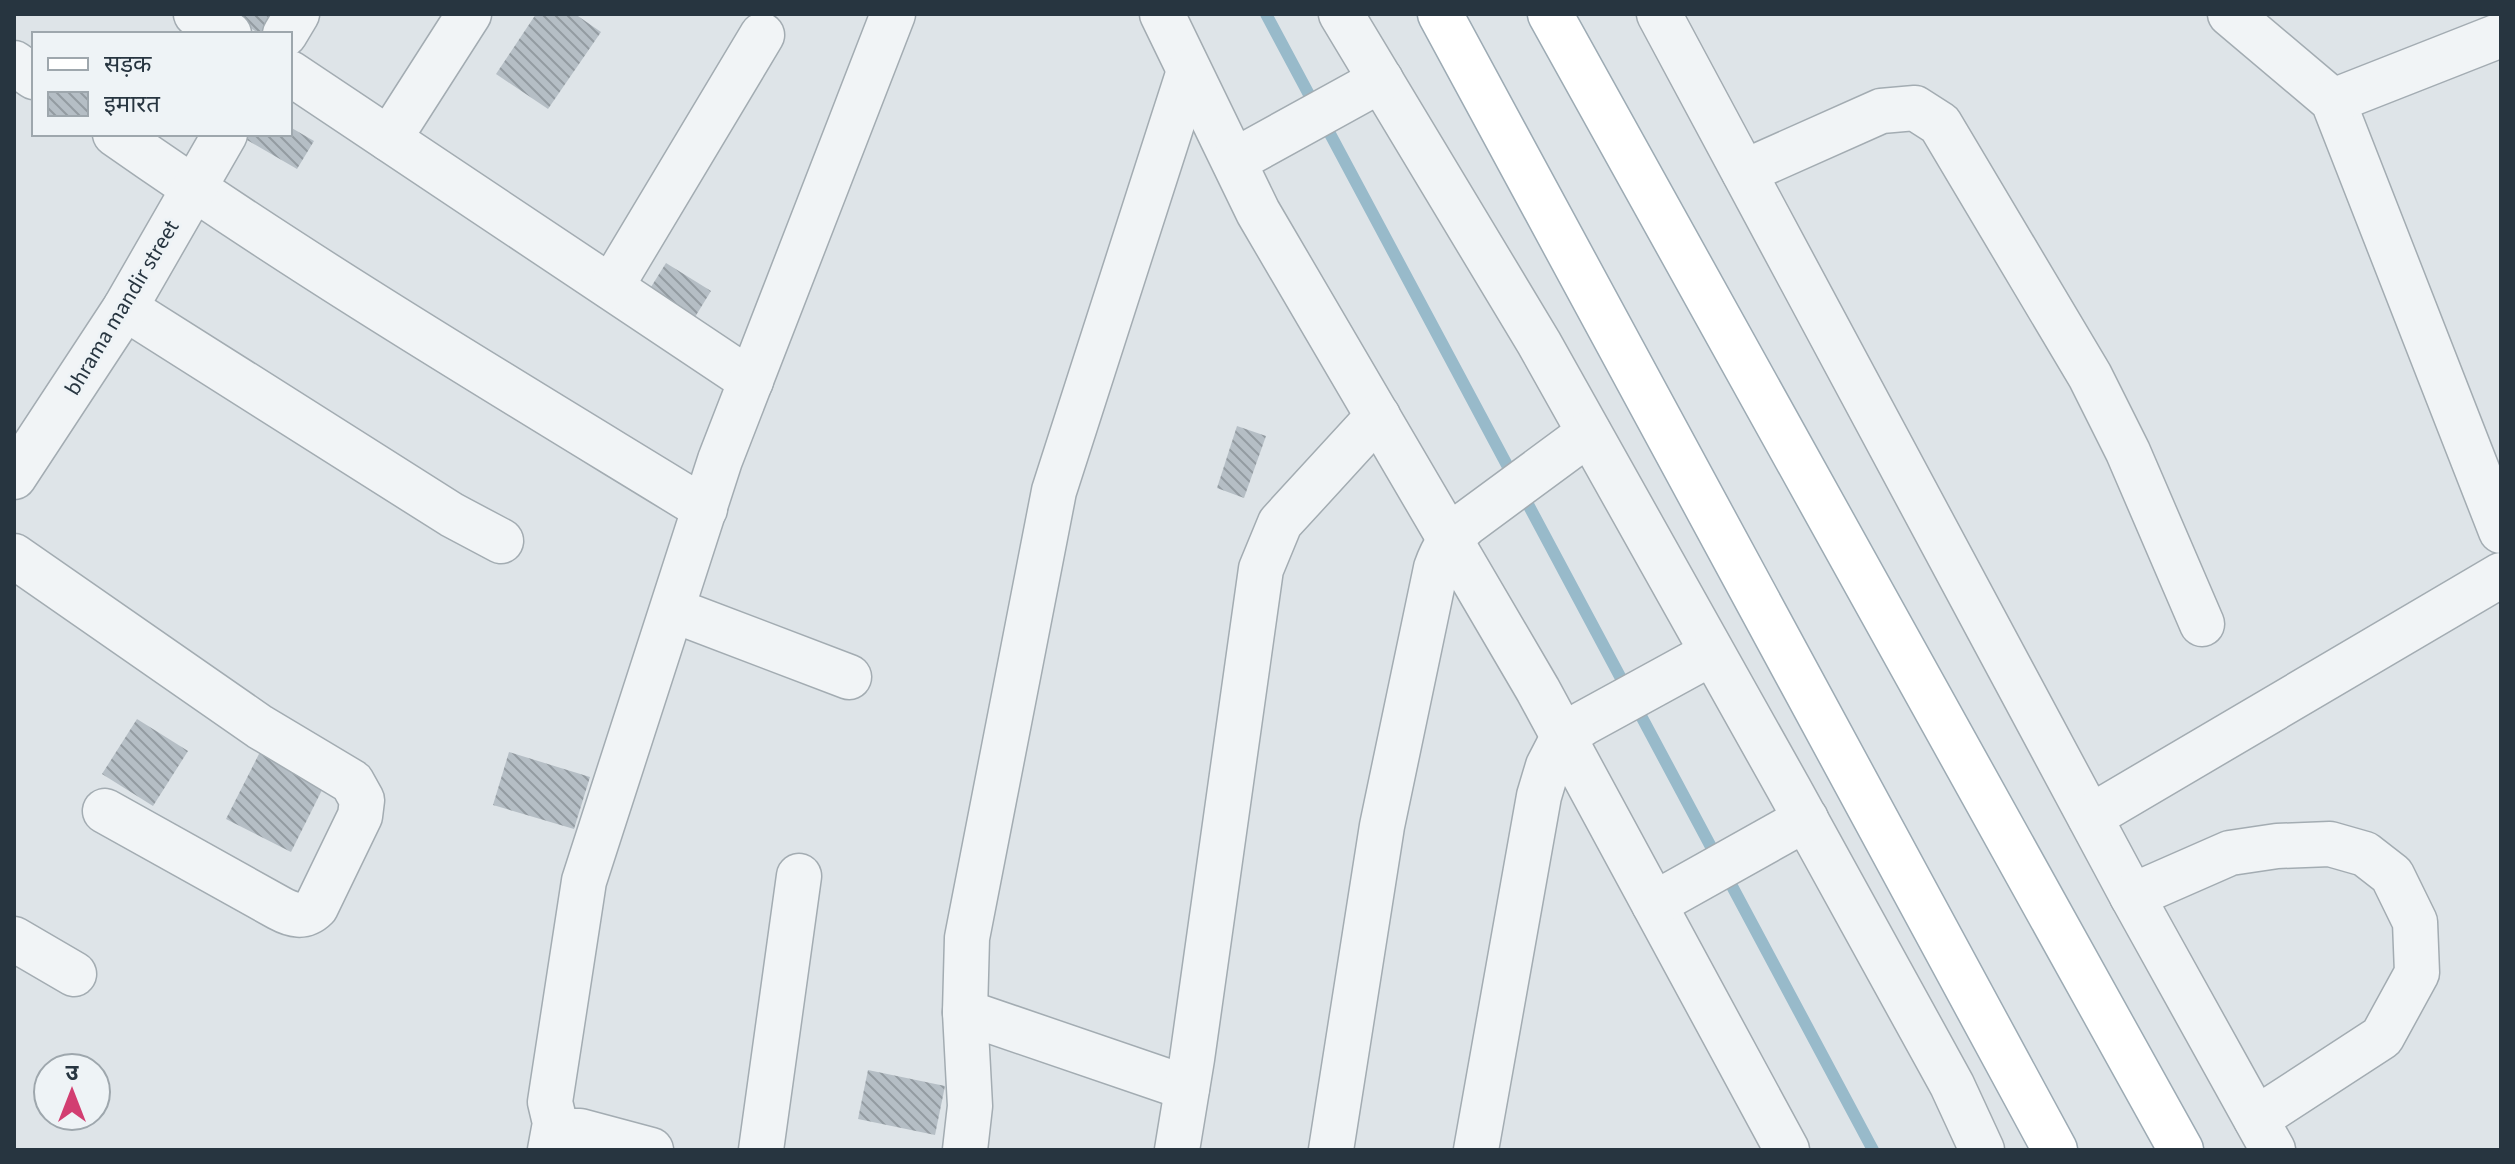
<svg xmlns="http://www.w3.org/2000/svg" width="2515" height="1164" viewBox="0 0 2515 1164" font-family="'Source Sans 3','Noto Sans Devanagari',sans-serif">
<style>
.lines{fill:none;stroke-linecap:round;stroke-linejoin:round}
.stream{stroke:#98baca;stroke-width:12}
.building{fill:url(#building-back-hatch)}
.minor-casing{stroke:#a3acb2;stroke-width:47}
.major-casing{stroke:#9dabb4;stroke-width:47}
.minor{stroke:#f1f4f6;stroke-width:44}
.major{stroke:#fff;stroke-width:44}
.labels{text-anchor:middle;stroke-width:6;stroke-linejoin:round;paint-order:stroke}
.street-label{font-size:22px;fill:#273540;stroke:#eef3f6}
</style>
<defs>
<pattern id="building-back-hatch" width="6" height="6" patternUnits="userSpaceOnUse" patternTransform="scale(2)"><rect width="6" height="6" fill="#b5bec5"/><path d="M-1 5l2 2M0 0l6 6M5-1l2 2" fill="none" stroke="#939ba1"/></pattern>
</defs>
<rect width="100%" height="100%" fill="#dee4e8"/>
<g class="lines">
<!-- stream -->
<polyline class="stream" points="1266,14 1873,1150"/>
</g>
<!-- building -->
<g class="building">
<polygon points="228,14 284,14 272,34 260,34"/>
<polygon points="536,14 575,14 601,32 548,109 496,74"/>
<polygon points="290,127 314,141 297,169 242,137 244,134 290,134"/>
<polygon points="666,263 711,291 687,330 641,303"/>
<polygon points="1237,426 1266,436 1244,498 1217,488"/>
<polygon points="137,719 188,751 153,806 102,774"/>
<polygon points="260,752 325,784 291,852 226,819"/>
<polygon points="509,752 590,777 574,829 493,805"/>
<polygon points="868,1070 945,1086 935,1135 858,1119"/>
</g>
<g class="lines">
<defs>
<g id="minor">
<polyline points="196,14 229,34"/>
<polyline points="1162,14 1258,212 1538,690 1787,1150"/>
<polyline points="1341,14 1539,343 1789,789 1952,1085 1982,1150"/>
<polyline points="1659,14 2132,896 2273,1150"/>
<polyline points="2230,14 2333,101 2501,531"/>
<polyline points="285,34 297,14"/>
<polyline points="14,63 34,77"/>
<polyline points="290,73 751,381"/>
<polyline points="2333,101 2501,35"/>
<path d="M115,134C306,268 506,387 705,509"/>
<polyline points="389,139 469,14"/>
<polyline points="1234,161 1381,80"/>
<polyline points="1744,172 1881,111 1915,108 1940,124 2090,376 2128,452 2202,624"/>
<polyline points="611,287 762,35"/>
<polyline points="125,308 452,515 501,541"/>
<polyline points="14,477 125,308 225,134"/>
<path d="M14,556L260,727L352,782L362,800L360,816L316,907C304,919 292,915 279,908L105,811"/>
<polyline points="673,610 849,677"/>
<polyline points="2090,817 2501,575"/>
<polyline points="2132,896 2230,853 2277,846 2330,844 2365,854 2392,875 2415,922 2417,973 2382,1037 2256,1119"/>
<polyline points="1654,904 1806,819"/>
<polyline points="14,939 74,974"/>
<polyline points="965,1012 1187,1088"/>
<polyline points="555,1123 566,1131 580,1131 651,1150"/>
<polyline points="550,1150 555,1123 550,1102 584,881 720,460 893,14"/>
<polyline points="761,1150 799,876"/>
<polyline points="965,1150 970,1106 965,1012 967,938 1054,491 1189,71"/>
<polyline points="1177,1150 1192,1059 1261,569 1280,523 1378,416"/>
<path d="M1331,1150L1382,826L1436,568C1443,548 1451,537 1467,523L1589,433"/>
<polyline points="1476,1150 1539,796 1548,766 1563,737 1584,723 1712,653"/>
</g>
<g id="major">
<polyline points="1440,14 2055,1150"/>
<polyline points="1550,14 2181,1150"/>
</g>
</defs>
<!-- minor casing -->
<use href="#minor" class="minor-casing"/>
<!-- major casing -->
<use href="#major" class="major-casing"/>
<!-- minor -->
<use href="#minor" class="minor"/>
<!-- major -->
<use href="#major" class="major"/>
</g>
<g class="labels">
<!-- street labels -->
<g class="street-label">
<text transform="translate(121 307) rotate(-59)" y="8">bhrama mandir street</text>
</g>
</g>
<!-- border -->
<rect width="2515" height="1164" fill="none" stroke="#273540" stroke-width="32"/>
<!-- legend -->
<rect x="32" y="32" width="260" height="104" fill="#eef3f6" stroke="#9ea7ad" stroke-width="2"/>
<rect x="48" y="58" width="40" height="12" fill="#ffffff" stroke="#9ea7ad" stroke-width="2"/>
<text x="104" y="72" font-size="24" fill="#273540">सड़क</text>
<rect x="48" y="92" width="40" height="24" fill="url(#building-back-hatch)" stroke="#9ea7ad" stroke-width="2"/>
<text x="104" y="112" font-size="24" fill="#273540">इमारत</text>
<!-- north arrow -->
<g transform="translate(72 1092)"><circle r="38" fill="#eef3f6" stroke="#9ea7ad" stroke-width="2"/>
<path d="M0-6L14 30L0 20L-14 30Z" fill="#d23e71"/>
<text y="-12" font-size="22" font-weight="bold" text-anchor="middle" fill="#273540">उ</text>
</g>
</svg>
